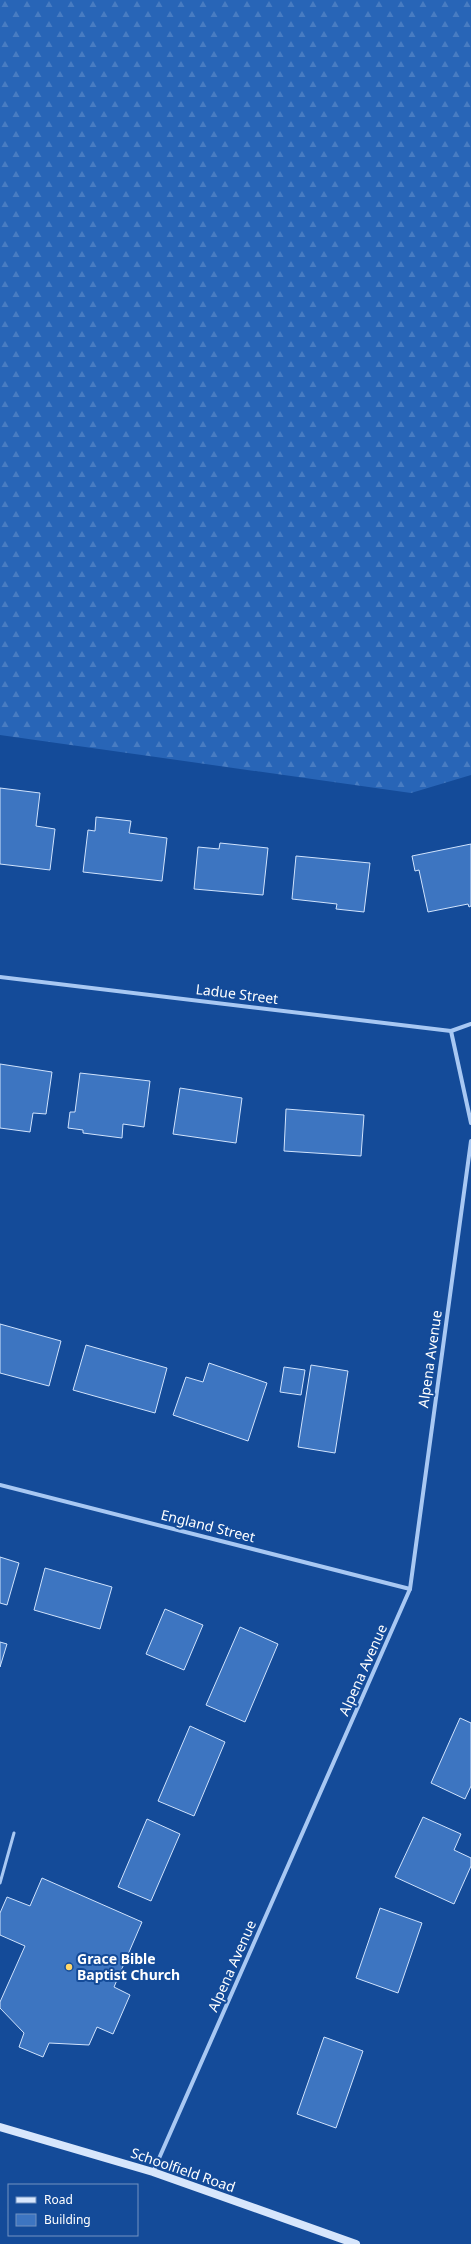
<svg xmlns="http://www.w3.org/2000/svg" width="471" height="2244" viewBox="0 0 471 2244" font-family="'Noto Sans',sans-serif">
<style>
.forest{fill:url(#forest-firs)}
.building{fill:#3d75c1;stroke:#d0e3fd}
.lines{fill:none;stroke-linecap:round;stroke-linejoin:round}
.lane{stroke:#a8c8f3;stroke-width:3}
.street{stroke:#a8c8f3;stroke-width:4}
.secondary{stroke:#d7e6fc;stroke-width:8}
.poi-dot{fill:#ffd76a;stroke:#144b99;stroke-width:1.5}
.labels{text-anchor:middle;stroke-width:4;stroke-linejoin:round;paint-order:stroke}
.street-label{font-size:14px;fill:#fff;stroke:#144b99}
.poi-label{font-size:14px;font-weight:bold;fill:#fff;stroke:#144b99;text-anchor:start}
</style>
<defs>
<pattern id="forest-firs" width="22" height="20" patternUnits="userSpaceOnUse"><rect width="22" height="20" fill="#2865b7"/><path d="M5 1l3.5 6h-7zM16 11l3.5 6h-7z" fill="#487cc2"/></pattern>
</defs>
<rect width="100%" height="100%" fill="#144b99"/>
<!-- forest -->
<polygon class="forest" points="0,0 471,0 471,775 411,793 0,735"/>
<!-- building -->
<g class="building">
<polygon points="0,788 40,793 36,826 55,829 50,870 0,864"/>
<polygon points="96,817 131,821 129,833 167,838 162,881 83,872 88,830 95,831"/>
<polygon points="220,843 268,848 263,895 194,889 198,847 219,849"/>
<polygon points="471,844 471,906 469,907 468,904 428,912 419,870 415,871 412,856"/>
<polygon points="296,856 370,863 364,912 336,909 337,904 292,899"/>
<polygon points="0,1064 52,1072 46,1114 33,1113 30,1132 0,1128"/>
<polygon points="80,1073 150,1081 144,1127 123,1124 122,1138 83,1133 83,1130 68,1128 70,1112 75,1112"/>
<polygon points="180,1088 242,1098 236,1143 173,1134"/>
<polygon points="286,1109 364,1115 361,1156 284,1151"/>
<polygon points="0,1324 61,1341 49,1386 0,1373"/>
<polygon points="86,1345 167,1368 155,1413 73,1390"/>
<polygon points="209,1363 267,1383 248,1441 173,1415 186,1377 203,1382"/>
<polygon points="311,1365 348,1371 335,1453 298,1447"/>
<polygon points="284,1367 305,1370 301,1395 280,1392"/>
<polygon points="0,1557 19,1563 7,1605 0,1603"/>
<polygon points="45,1568 112,1587 100,1629 34,1610"/>
<polygon points="165,1609 203,1625 184,1670 146,1654"/>
<polygon points="240,1627 278,1644 245,1722 206,1705"/>
<polygon points="0,1642 7,1644 0,1667"/>
<polygon points="460,1718 471,1723 471,1786 465,1799 431,1783"/>
<polygon points="190,1726 225,1742 194,1816 158,1801"/>
<polygon points="423,1817 461,1834 454,1850 471,1858 471,1866 454,1904 395,1877"/>
<polygon points="147,1819 180,1834 151,1901 118,1887"/>
<polygon points="42,1878 142,1922 114,1987 130,1995 113,2034 97,2027 89,2045 49,2043 43,2057 19,2047 24,2033 0,2008 0,2002 25,1946 0,1935 0,1913 7,1897 30,1906"/>
<polygon points="380,1908 422,1923 398,1993 356,1978"/>
<polygon points="324,2037 363,2051 336,2128 297,2114"/>
</g>
<g class="lines">
<!-- lane -->
<polyline class="lane" points="0,1883 14,1833"/>
<!-- street -->
<g class="street">
<polyline points="0,977 451,1031 471,1024"/>
<polyline points="451,1031 471,1123"/>
<polyline points="0,1485 410,1589"/>
<polyline points="153,2172 410,1589 471,1141"/>
</g>
<!-- secondary -->
<polyline class="secondary" points="0,2127 153,2172 356,2244"/>
</g>
<!-- markers -->
<circle class="poi-dot" cx="69" cy="1967" r="4"/>
<g class="labels">
<!-- street labels -->
<g class="street-label">
<text transform="translate(237 994) rotate(7)" y="5">Ladue Street</text>
<text transform="translate(430 1359) rotate(-82)" y="5">Alpena Avenue</text>
<text transform="translate(208 1526) rotate(14)" y="5">England Street</text>
<text transform="translate(363 1670) rotate(-66)" y="5">Alpena Avenue</text>
<text transform="translate(232 1966) rotate(-66)" y="5">Alpena Avenue</text>
<text transform="translate(183 2170) rotate(19)" y="5">Schoolfield Road</text>
</g>
<!-- poi labels -->
<g class="poi-label">
<text x="77" y="1964">Grace Bible<tspan x="77" dy="16">Baptist Church</tspan></text>
</g>
</g>
<!-- legend -->
<rect x="8" y="2184" width="130" height="52" fill="#144b99" stroke="#7293c2"/>
<rect x="16" y="2197" width="20" height="6" fill="#d7e6fc" stroke="#7293c2"/>
<text x="44" y="2204" font-size="12" fill="#ffffff">Road</text>
<rect x="16" y="2214" width="20" height="12" fill="#3d75c1" stroke="#7293c2"/>
<text x="44" y="2224" font-size="12" fill="#ffffff">Building</text>
</svg>
